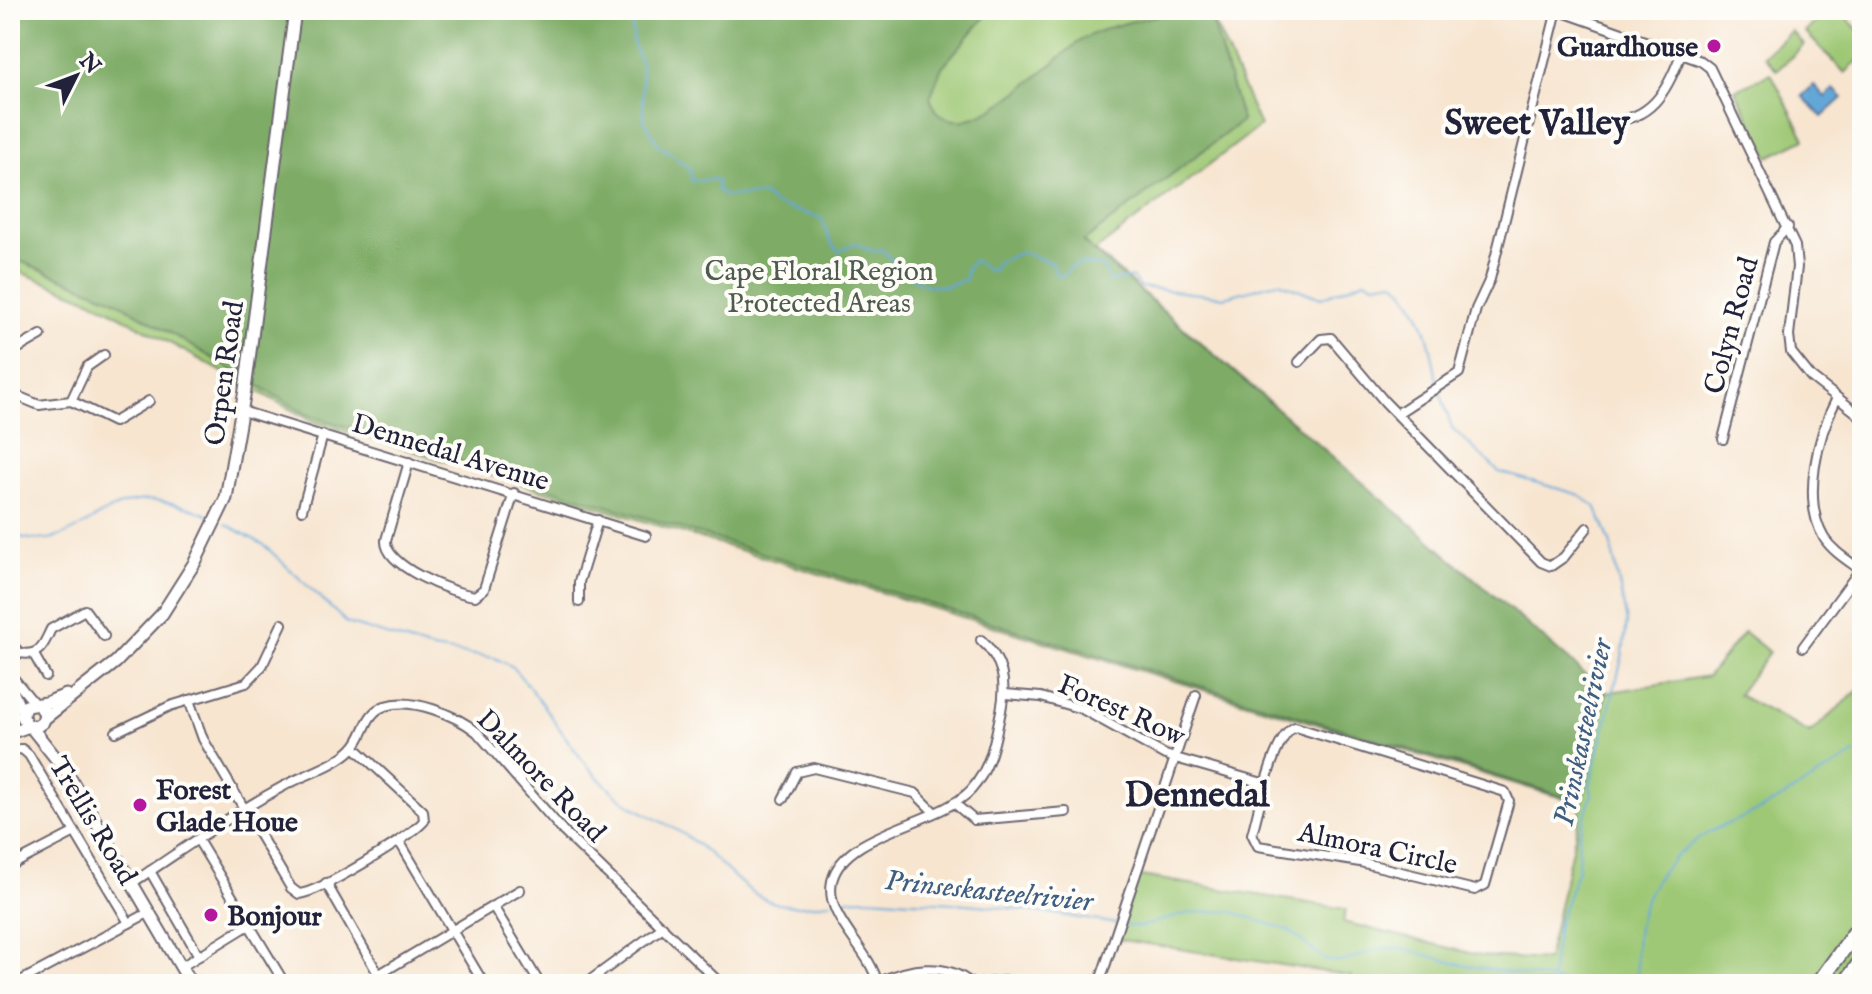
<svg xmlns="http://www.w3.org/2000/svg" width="1872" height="994" viewBox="0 0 1872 994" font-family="'IM FELL English',serif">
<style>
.green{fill:#9ec875;stroke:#607558;stroke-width:2}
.forest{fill:#7eac66;stroke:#506750;stroke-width:2}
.water{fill:#64a7d8;stroke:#43648a;stroke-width:2}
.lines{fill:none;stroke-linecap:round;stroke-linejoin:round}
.stream{stroke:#64a7d8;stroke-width:2}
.street-casing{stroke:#6d666f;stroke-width:12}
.secondary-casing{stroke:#6d666f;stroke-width:15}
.highway-casing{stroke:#6d666f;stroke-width:18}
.street{stroke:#fff;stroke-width:8}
.secondary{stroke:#fff;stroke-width:11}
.highway{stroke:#fff;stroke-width:14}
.poi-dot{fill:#b5179e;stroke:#fdfcf7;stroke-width:3}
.labels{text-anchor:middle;stroke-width:8;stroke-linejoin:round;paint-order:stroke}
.poi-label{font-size:28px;font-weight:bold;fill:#22223b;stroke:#fdfcf7;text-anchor:start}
.park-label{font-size:28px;fill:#4d5c4f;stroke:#fdfcf7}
.street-label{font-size:28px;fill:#22223b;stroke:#fdfcf7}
.water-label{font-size:30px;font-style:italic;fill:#405e82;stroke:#fdfcf7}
.district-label{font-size:36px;font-weight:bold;fill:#22223b;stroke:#fdfcf7}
</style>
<rect width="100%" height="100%" fill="#fdfcf7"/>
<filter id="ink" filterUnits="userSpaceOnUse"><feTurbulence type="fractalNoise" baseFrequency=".0125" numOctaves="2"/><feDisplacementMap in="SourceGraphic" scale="16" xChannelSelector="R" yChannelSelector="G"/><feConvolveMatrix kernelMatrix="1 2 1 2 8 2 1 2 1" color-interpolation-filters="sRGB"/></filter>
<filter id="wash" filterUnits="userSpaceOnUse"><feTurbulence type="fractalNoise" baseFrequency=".006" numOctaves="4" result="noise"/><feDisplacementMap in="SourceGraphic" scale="32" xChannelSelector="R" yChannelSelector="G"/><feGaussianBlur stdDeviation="1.8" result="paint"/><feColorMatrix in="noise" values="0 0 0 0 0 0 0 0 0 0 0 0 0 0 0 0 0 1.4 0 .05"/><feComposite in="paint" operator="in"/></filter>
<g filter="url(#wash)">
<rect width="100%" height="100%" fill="#f7e5d0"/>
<!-- green -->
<g class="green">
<polygon points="10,10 1209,10 1260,126 1095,251 1605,693 1708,676 1744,632 1769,652 1738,695 1810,733 1862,687 1862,984 1350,984 1351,976 1115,939 1134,875 1346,909 1343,922 1482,956 1547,960 1582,804 312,421 95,302 10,268"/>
<polygon points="1828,10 1839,10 1862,34 1862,57 1845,73 1805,32"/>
<polygon points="1791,31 1804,45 1777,70 1764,56"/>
<polygon points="1771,73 1805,139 1769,157 1735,90"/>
</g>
<!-- forest -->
<path class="forest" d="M10,10H991L942,67L930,98C932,102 935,110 939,113C975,146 1055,56 1083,39C1110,23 1177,10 1209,10L1242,121L1083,242L1606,692L1582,802L308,415L111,298L10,257Z"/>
<!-- water -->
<polygon class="water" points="1814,85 1825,97 1834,89 1843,98 1822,117 1802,96"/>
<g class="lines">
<!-- stream -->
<g class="stream">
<path d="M632,10L633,42L641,63L644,119L658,144L690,169L692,181L714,179L718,182L717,190L725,196L764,195L774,204L821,218L831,243L839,252L854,243L872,251L881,249C906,275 926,299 966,279V269L974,260L987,270H994L996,263L1022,252L1052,263L1055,274L1062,276C1075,260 1085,262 1104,268L1109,282L1132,277L1140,287L1225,297L1279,282L1321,298L1365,280L1375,284L1394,281C1423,306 1432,345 1437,383"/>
<polyline points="1440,391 1452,428 1499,472 1577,494 1595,506 1610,541 1627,622 1622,658 1590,786 1592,794 1579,834 1578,869 1558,923 1551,978"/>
<path d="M226,524L264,545L347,623L432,649L495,658L511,666C548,704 571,755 611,790C634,812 664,820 689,838C743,876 753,920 831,902"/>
<path d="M10,533C62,557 90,511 131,502C157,496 187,506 210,516"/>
<path d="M837,901C863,895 886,900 912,901C981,903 1048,912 1117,924"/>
<polyline points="1123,925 1140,927 1189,913 1230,911 1290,931 1325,960 1340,962 1384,948 1406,949 1457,964 1578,984"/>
<path d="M1639,984C1628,919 1648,869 1706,834C1724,824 1744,818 1762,809C1796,791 1828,769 1862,750"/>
</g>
</g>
</g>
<g filter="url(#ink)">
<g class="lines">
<defs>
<g id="street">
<polyline points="1557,10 1701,61 1710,68 1795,246 1797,267 1789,335 1791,352 1811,377 1862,417"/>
<path d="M1606,121C1650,122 1667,92 1681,54"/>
<polyline points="10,353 41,335"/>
<polyline points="1299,362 1321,339 1331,338 1385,402 1541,562 1551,566 1564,557 1587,528"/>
<polyline points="10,393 39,405 71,401 114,422 149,401"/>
<path d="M1837,398C1818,435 1801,499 1824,538C1833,552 1849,561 1862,571"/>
<polyline points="71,401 87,367 104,355"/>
<polyline points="242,411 646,536"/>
<polyline points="1398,413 1459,373 1476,309 1490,279 1557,10"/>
<polyline points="1723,439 1774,242 1788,227"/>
<path d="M409,462L386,540C384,566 452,593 475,596L484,589L514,493"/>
<polyline points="302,510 323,435"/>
<polyline points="579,602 579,582 598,520"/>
<path d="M10,643L20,653C41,657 44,643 51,629L85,610L104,636"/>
<polyline points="1803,647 1860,570"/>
<polyline points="33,653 46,676"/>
<polyline points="10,674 34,703"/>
<polyline points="10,682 22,711"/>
<polyline points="1005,694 1041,697 1082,709 1165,755 1266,784"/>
<path d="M189,700L203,739L291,888L299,894C320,892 409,838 424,821L423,811L354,747"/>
<path d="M1295,727L1505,792L1509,801L1485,885L1475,890L1360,862L1258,846L1252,834C1259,810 1273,736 1295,727Z"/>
<polyline points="116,732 170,706 246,683 262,666 282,624"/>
<polyline points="10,750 22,749 29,755 129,923"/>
<polyline points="783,799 797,772 814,768 915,793 934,812"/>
<polyline points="954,803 974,820 1066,812"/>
<polyline points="198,840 285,984"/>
<polyline points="399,841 484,984"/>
<polyline points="10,866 75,832"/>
<polyline points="150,871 199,956"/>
<path d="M132,883C181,851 230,815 282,787C303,775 335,766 352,749C366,736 364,713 385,706C412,697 456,715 477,732L564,832L721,984"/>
<polyline points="326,883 384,984"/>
<polyline points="493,906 540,984"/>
<polyline points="181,967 249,925"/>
<path d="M878,983C907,968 945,961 972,984"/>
<polyline points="15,984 148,913"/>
<polyline points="363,984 520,890"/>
<polyline points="585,984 663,927"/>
<path d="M878,984C869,947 824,918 832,881C844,831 938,825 971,790C991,768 995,739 1001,711C1007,682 1003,660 981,640"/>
<polyline points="979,984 1005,981"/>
<polyline points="1099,984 1196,695"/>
</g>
<g id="secondary">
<polyline points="39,705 45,713 43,722 36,727 27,725 22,715 26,706 46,703 66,695"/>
<polyline points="45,718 116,662 162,614 195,562 226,498 245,390 295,10"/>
<polyline points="31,727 66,771 191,984"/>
<polyline points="10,733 29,726"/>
</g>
<g id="highway">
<polyline points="1818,984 1862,923"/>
<polyline points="1845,984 1862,960"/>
</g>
</defs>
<!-- street casing -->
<use href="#street" class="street-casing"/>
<!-- secondary casing -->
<use href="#secondary" class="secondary-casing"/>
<!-- highway casing -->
<use href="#highway" class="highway-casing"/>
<!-- street -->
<use href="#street" class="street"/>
<!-- secondary -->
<use href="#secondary" class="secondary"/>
<!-- highway -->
<use href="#highway" class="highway"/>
</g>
</g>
<!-- markers -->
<g class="poi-dot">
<circle cx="1714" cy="46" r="8"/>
<circle cx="140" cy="805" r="8"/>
<circle cx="211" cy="915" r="8"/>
</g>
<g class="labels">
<!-- poi labels -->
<g class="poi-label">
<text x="1698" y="56" text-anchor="end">Guardhouse</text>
<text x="156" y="799">Forest<tspan x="156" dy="32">Glade Houe</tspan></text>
<text x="227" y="925">Bonjour</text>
</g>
<!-- park labels -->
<g class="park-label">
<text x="819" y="280">Cape Floral Region<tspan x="819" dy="32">Protected Areas</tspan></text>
</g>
<!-- street labels -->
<g class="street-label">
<text transform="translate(1730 325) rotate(-75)" y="10">Colyn Road</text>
<text transform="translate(223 373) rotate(-82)" y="10">Orpen Road</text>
<text transform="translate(451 451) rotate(17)" y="10">Dennedal Avenue</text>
<text transform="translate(1122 709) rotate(24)" y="10">Forest Row</text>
<text transform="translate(542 775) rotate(46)" y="10">Dalmore Road</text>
<text transform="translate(94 820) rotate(59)" y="10">Trellis Road</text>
<text transform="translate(1378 847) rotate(12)" y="10">Almora Circle</text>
</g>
<!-- water labels -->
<g class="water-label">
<text transform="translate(1582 732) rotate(-78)" y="10">Prinskasteelrivier</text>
<text transform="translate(989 890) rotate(6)" y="10">Prinseskasteelrivier</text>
</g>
<!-- district labels -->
<g class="district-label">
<text x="1537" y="134">Sweet Valley</text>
<text x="1197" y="806">Dennedal</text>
</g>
</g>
<!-- margin -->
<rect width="1872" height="994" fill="none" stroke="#fdfcf7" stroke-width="40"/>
<!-- north arrow -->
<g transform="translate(76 76) rotate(48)" stroke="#fdfcf7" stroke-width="6" paint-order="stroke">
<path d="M0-6L14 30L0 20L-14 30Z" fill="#22223b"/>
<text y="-12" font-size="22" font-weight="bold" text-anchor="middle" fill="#22223b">N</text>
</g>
</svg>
